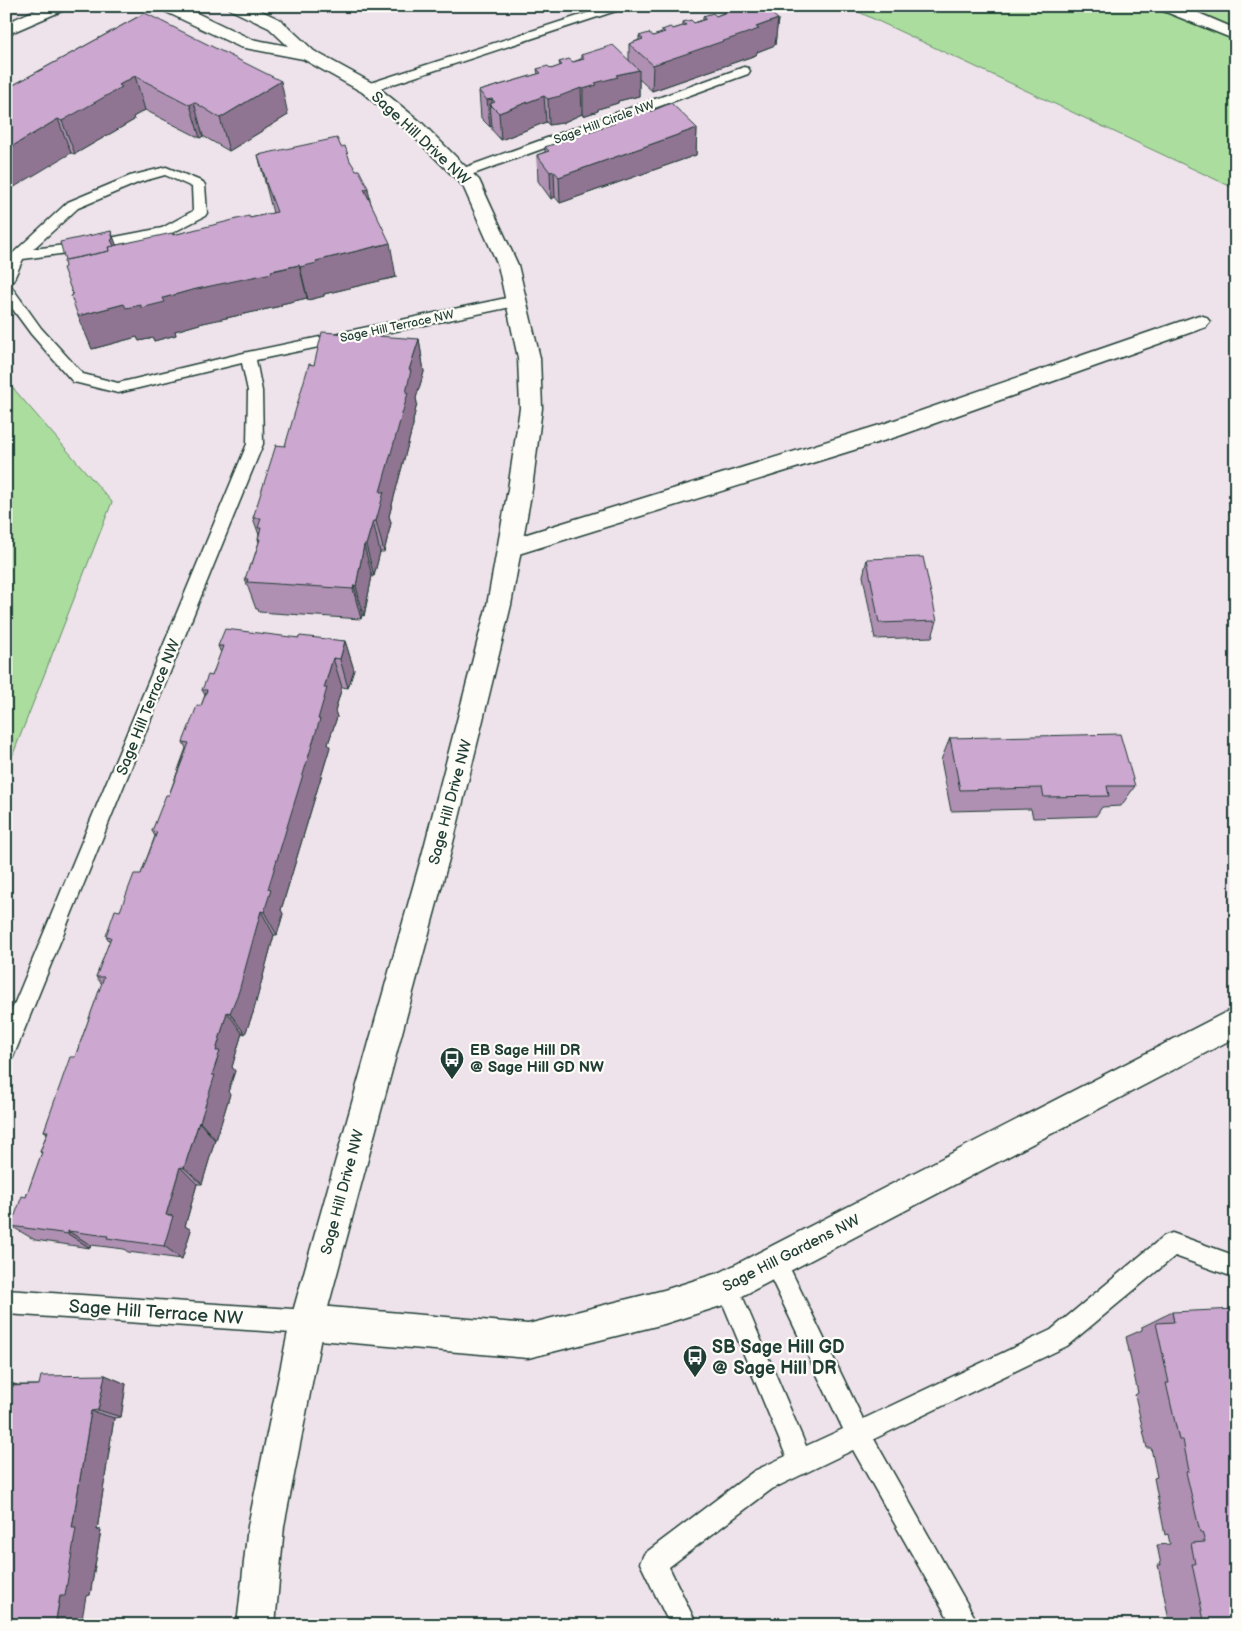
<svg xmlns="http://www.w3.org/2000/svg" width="1242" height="1631" viewBox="0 0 1242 1631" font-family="'Balsamiq Sans',sans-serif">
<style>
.green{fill:#abdd9e;stroke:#658d69}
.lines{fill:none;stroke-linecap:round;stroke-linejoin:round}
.lane-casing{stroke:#1f3d34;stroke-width:3}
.street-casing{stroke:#1f3d34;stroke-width:3}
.secondary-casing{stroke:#1f3d34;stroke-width:3}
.lane{fill:#fdfcf7;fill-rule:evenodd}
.street{fill:#fdfcf7;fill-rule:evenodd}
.secondary{fill:#fdfcf7;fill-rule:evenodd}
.wall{fill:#af90b3;stroke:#1f3d34}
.shaded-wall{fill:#8f7592;stroke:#1f3d34}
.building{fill:#cca7d0;stroke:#1f3d34}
.labels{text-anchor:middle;stroke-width:4.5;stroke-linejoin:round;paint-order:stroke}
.far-street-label{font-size:12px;fill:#1f3d34;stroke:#fdfcf7}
.street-label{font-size:15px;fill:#1f3d34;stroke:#fdfcf7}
.poi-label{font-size:15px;font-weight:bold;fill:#1f3d34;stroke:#fdfcf7;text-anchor:start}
.near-street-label{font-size:18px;fill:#1f3d34;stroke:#fdfcf7}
.near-poi-label{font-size:18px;font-weight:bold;fill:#1f3d34;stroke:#fdfcf7;text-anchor:start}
</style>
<rect width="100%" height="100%" fill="#eee2eb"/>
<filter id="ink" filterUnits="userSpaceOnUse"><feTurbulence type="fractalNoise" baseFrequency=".02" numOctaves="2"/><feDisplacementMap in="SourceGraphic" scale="10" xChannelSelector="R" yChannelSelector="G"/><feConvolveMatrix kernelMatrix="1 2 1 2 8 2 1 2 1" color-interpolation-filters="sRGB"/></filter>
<g filter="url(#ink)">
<!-- green -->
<g class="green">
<polygon points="846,6 1236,6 1236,189"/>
<polygon points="6,380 112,502 6,772"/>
</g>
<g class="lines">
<defs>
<g id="lane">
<polygon points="609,6 627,6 625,8 372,91 368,92 362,88 364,85"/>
<polygon points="744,67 748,68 750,71 748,74 468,176 458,176 456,173 458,170"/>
<path d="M166,167L203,182L205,185L207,213L205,216L166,236L89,250L23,259L13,281L8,285L11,286L41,328L83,374L118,383L248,352L516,296L521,298L523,301L521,304L516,306L256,360L262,391L263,444L16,1050L13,1057L6,1060V1024L247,444L248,391L242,363L118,393L78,383L73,382L31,334L6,300V265L11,255L68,202L130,176ZM165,175L192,187L193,211L162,228L89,242L33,249L78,208L140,182Z"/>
<polygon points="1172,1233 1236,1256 1236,1278 1175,1256 1067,1346 874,1439 979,1625 952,1625 853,1450 772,1489 669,1567 697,1625 670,1625 640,1563 644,1554 754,1471 786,1456 716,1287 719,1279 727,1276 735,1279 806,1446 843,1429 767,1270 764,1262 767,1254 775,1251 783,1254 863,1419 1051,1330 1164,1236"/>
<polygon points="6,1290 307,1310 315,1314 319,1322 315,1330 307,1334 6,1314"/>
</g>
<g id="street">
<polygon points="1199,315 1206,317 1210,322 1206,327 899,436 509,557 501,554 497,548 501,542 883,424"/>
<polygon points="1236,1007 1236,1037 727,1304 664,1324 528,1358 307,1339 295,1334 290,1322 295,1310 307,1305 528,1324 664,1290 721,1272"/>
</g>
<g id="secondary">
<polygon points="44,6 66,6 64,10 6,35 6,23"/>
<polygon points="160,6 182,6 251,39 288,46 269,28 231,10 229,6 251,6 281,20 314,51 374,84 422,123 479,180 518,265 540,358 542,408 532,489 511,605 450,855 324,1322 284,1526 275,1625 237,1625 248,1526 290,1322 422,855 487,605 508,489 520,408 518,358 498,265 463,186 408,131 362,92 303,59 240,47 162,10"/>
<polygon points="1159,6 1182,6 1236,29 1236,40 1161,10"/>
</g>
</defs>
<!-- lane casing -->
<use href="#lane" class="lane-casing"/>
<!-- street casing -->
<use href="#street" class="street-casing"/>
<!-- secondary casing -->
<use href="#secondary" class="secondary-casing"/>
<!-- lane -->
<use href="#lane" class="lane"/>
<!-- street -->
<use href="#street" class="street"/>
<!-- secondary -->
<use href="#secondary" class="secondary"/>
</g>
<!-- wall -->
<g class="wall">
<polygon points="724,9 778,19 775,45 757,52 756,55 652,91 639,79 639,96 618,101 618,103 598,109 598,111 583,116 582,114 562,123 549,125 546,122 501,140 492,130 492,126 490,127 481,118 479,91 538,74 537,69 551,69 560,66 559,62 573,62 581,59 581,55 629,61 629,44 639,40 639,36 653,36 662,33 662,30 673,29 683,26 683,22 694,23 703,20 703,16 716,16 723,13"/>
<polygon points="145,13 288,115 229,151 203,136 200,138 145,110 133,117 134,120 75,154 71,153 6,89"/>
<polygon points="649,112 697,128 696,155 560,203 555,197 551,199 538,181 537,155 545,152 545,147 612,124 612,120"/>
<polygon points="341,147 350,161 370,201 396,277 324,294 324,296 308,300 307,298 281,304 281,306 203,323 175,331 176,335 154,341 153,338 139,341 137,337 92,349 73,295 65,267 111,231 116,245 173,235 273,213 258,155"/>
<polygon points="419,339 424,372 416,398 417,403 413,421 413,425 389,516 391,523 384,552 380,552 374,576 372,576 364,616 362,615 361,619 259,612 258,609 256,609 245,579 252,564 259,542 258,539 259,535 253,518 285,446 314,365"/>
<polygon points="867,559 937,621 932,637 875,639 863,576"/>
<polygon points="299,638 345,641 354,670 348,688 342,687 335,711 337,717 328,744 330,747 281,910 283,914 277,935 274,935 253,1013 245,1034 242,1033 232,1067 235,1071 228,1092 230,1094 216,1140 215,1140 202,1184 197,1184 185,1226 191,1230 182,1259 128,1252 124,1249 91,1245 90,1248 35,1240 11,1226 26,1197 42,1153 40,1152 47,1133 44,1131 75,1057 102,984 96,977 110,942 106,936 141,874 155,836 152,831 169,795 186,748 183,742 201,706 205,695 202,690 212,676 221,653 218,646"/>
<polygon points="950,738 1135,786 1121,806 1102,807 1096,816 1033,818 1031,809 951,811 941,760"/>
<polygon points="1172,1312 1236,1625 1170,1625 1158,1565 1161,1565 1157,1545 1170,1544 1168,1534 1165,1535 1154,1478 1157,1477 1151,1448 1147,1448 1135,1395 1138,1393 1126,1337 1142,1330 1142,1327"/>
<polygon points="105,1375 126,1384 121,1417 114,1418 97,1530 101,1530 90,1595 86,1596 6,1625 6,1382 18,1385 39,1385"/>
</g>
<!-- shaded-wall -->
<g class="shaded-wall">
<polygon points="778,19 775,45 757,52 756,55 652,91 653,65"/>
<polygon points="639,70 639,96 618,101 618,103 598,109 598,111 583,116 583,89 595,83 616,75"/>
<polygon points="135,76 145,110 133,117 134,120 75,154 62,121 119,85"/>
<polygon points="281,81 288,115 229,151 220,118"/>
<polygon points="581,88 582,114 562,123 549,125 548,99"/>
<polygon points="544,96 546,122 501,140 499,113"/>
<polygon points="492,99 492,107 490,104 492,126 490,127 487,100"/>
<polygon points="194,102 203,136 200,138 190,105"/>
<polygon points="58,119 71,153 6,192 6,150"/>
<polygon points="697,128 696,155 560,203 559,177"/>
<polygon points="554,171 555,197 551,199 550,172"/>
<polygon points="368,188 374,222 364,189"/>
<polygon points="111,231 118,249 125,275 111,240"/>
<polygon points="390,243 396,277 324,294 324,296 308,300 300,267 316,261"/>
<polygon points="299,265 307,298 281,304 281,306 203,323 175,331 176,335 154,341 153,338 139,341 137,337 92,349 78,316 124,304 163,298 192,290"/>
<polygon points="419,339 424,372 416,398 417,403 413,421 413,425 389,516 391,523 384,552 376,521 380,492 409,370"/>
<polygon points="373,521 380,552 374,576 366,545"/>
<polygon points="364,545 372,576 364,616 356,586"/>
<polygon points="354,585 362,615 361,619 353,589"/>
<polygon points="345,641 354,670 348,688 340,659"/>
<polygon points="333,658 342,687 335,711 337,717 328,744 330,747 281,910 283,914 277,935 264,912 268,889 318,719 324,688"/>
<polygon points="261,911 274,935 253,1013 245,1034 230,1013"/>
<polygon points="227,1012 242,1033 232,1067 235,1071 228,1092 230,1094 216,1140 200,1122 216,1051"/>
<polygon points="199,1122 215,1140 202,1184 184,1168"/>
<polygon points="180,1167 197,1184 185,1226 191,1230 182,1259 164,1246 166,1215"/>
<polygon points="68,1231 91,1245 90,1248 68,1234"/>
<polygon points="105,1375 126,1384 121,1417 98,1410"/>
<polygon points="6,1382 22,1387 6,1390"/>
<polygon points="91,1411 114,1418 97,1530 101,1530 90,1595 86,1596 81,1625 55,1625 72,1528"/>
</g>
<!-- building -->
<g class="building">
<polygon points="734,6 762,6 778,19 756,27 759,29 653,65 629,44 643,39 639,36 649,33 653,36 665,32 662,30 670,27 673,29 686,25 683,22 691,20 694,23 706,19 703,16 713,13 716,16 727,12 724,9"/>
<polygon points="145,13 281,81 220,118 194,102 190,105 135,76 119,85 122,87 62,121 58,119 6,150 6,89"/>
<polygon points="613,45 639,70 616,75 618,77 595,83 597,85 583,89 581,88 560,96 548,99 544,96 499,113 490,104 495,102 492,99 487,100 479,91 541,73 537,69 548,66 551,69 562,65 559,62 569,59 573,62 584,59 581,55"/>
<polygon points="671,103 697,128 559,177 554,171 550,172 537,155 549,151 545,147 615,123 612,120 645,108 649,112"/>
<polygon points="337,138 341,147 345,146 350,161 356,170 359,170 368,188 364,189 390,243 316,261 317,263 300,267 299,265 271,271 272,273 192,290 163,298 165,302 141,308 141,305 126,308 124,304 78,316 71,296 73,295 63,268 65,267 64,261 66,260 109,251 108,247 172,233 173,235 249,216 250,218 277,212 265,180 266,180 258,155"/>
<polygon points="111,231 113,239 111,240 114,246 108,247 109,251 65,260 60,242"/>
<polygon points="322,332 419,339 409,370 411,370 406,393 408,393 380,492 384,492 376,521 373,521 366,545 364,545 356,586 354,585 353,589 247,582 248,579 245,579 250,564 252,564 260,539 258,539 261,528 258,528 261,518 253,518 276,445 285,446 309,364 314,365"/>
<polygon points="923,557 937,621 879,623 867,559"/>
<polygon points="225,629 299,638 300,636 345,641 340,659 333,658 324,688 327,688 318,719 320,719 268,889 271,890 264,912 261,911 239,991 230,1013 227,1012 216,1051 220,1051 212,1075 215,1075 200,1122 199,1122 184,1168 180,1167 166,1215 173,1216 164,1246 107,1238 108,1236 68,1231 68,1234 11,1226 22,1196 26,1197 42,1152 40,1152 48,1131 44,1131 70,1057 75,1057 104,977 96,977 111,937 106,936 115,910 120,911 134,874 141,874 157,832 152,831 166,795 169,795 189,743 183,742 197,706 201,706 207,690 202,690 208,675 212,676 223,646 218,646"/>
<polygon points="1120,734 1135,786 1107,786 1109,796 1044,797 1042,788 960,790 950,738"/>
<polygon points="1236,1309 1236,1625 1205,1625 1192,1564 1195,1564 1191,1543 1205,1542 1202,1532 1200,1532 1186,1472 1189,1471 1183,1440 1179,1440 1166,1383 1169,1383 1156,1323 1174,1322 1172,1312"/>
<polygon points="105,1375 98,1410 91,1411 72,1528 76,1528 65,1596 60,1596 55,1625 6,1625 6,1386 39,1385 41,1376"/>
</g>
</g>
<!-- icons -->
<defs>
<symbol id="bus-pin" viewBox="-11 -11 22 30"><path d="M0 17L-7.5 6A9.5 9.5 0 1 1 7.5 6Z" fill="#1f3d34" stroke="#fdfcf7"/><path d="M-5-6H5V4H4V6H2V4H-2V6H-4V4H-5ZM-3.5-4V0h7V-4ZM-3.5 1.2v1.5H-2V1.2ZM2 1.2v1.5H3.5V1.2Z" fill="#fff"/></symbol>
</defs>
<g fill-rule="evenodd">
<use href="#bus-pin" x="438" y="1045" width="28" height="38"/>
<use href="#bus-pin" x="681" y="1343" width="28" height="38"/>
</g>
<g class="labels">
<!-- far-street labels -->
<g class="far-street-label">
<text transform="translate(604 122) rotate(-20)" y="4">Sage Hill Circle NW</text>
<text transform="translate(397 326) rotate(-12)" y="4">Sage Hill Terrace NW</text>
</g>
<!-- street labels -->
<g class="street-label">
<text transform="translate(421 138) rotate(43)" y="5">Sage Hill Drive NW</text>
<text transform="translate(148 707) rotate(-68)" y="5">Sage Hill Terrace NW</text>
<text transform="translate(450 802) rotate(-75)" y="5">Sage Hill Drive NW</text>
<text transform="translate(342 1192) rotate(-75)" y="5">Sage Hill Drive NW</text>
<text transform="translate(791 1253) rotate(-27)" y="5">Sage Hill Gardens NW</text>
</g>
<!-- poi labels -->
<g class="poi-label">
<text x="470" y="1055">EB Sage Hill DR<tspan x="470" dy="17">@ Sage Hill GD NW</tspan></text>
</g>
<!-- near-street labels -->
<g class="near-street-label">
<text transform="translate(156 1312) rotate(4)" y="6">Sage Hill Terrace NW</text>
</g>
<!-- near-poi labels -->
<g class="near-poi-label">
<text x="712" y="1353">SB Sage Hill GD<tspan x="712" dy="21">@ Sage Hill DR</tspan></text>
</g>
</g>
<!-- margin -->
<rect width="1242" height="1631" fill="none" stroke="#fdfcf7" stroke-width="25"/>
<rect x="12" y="12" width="1217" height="1606" fill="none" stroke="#1f3d34" stroke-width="2" filter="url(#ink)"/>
</svg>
